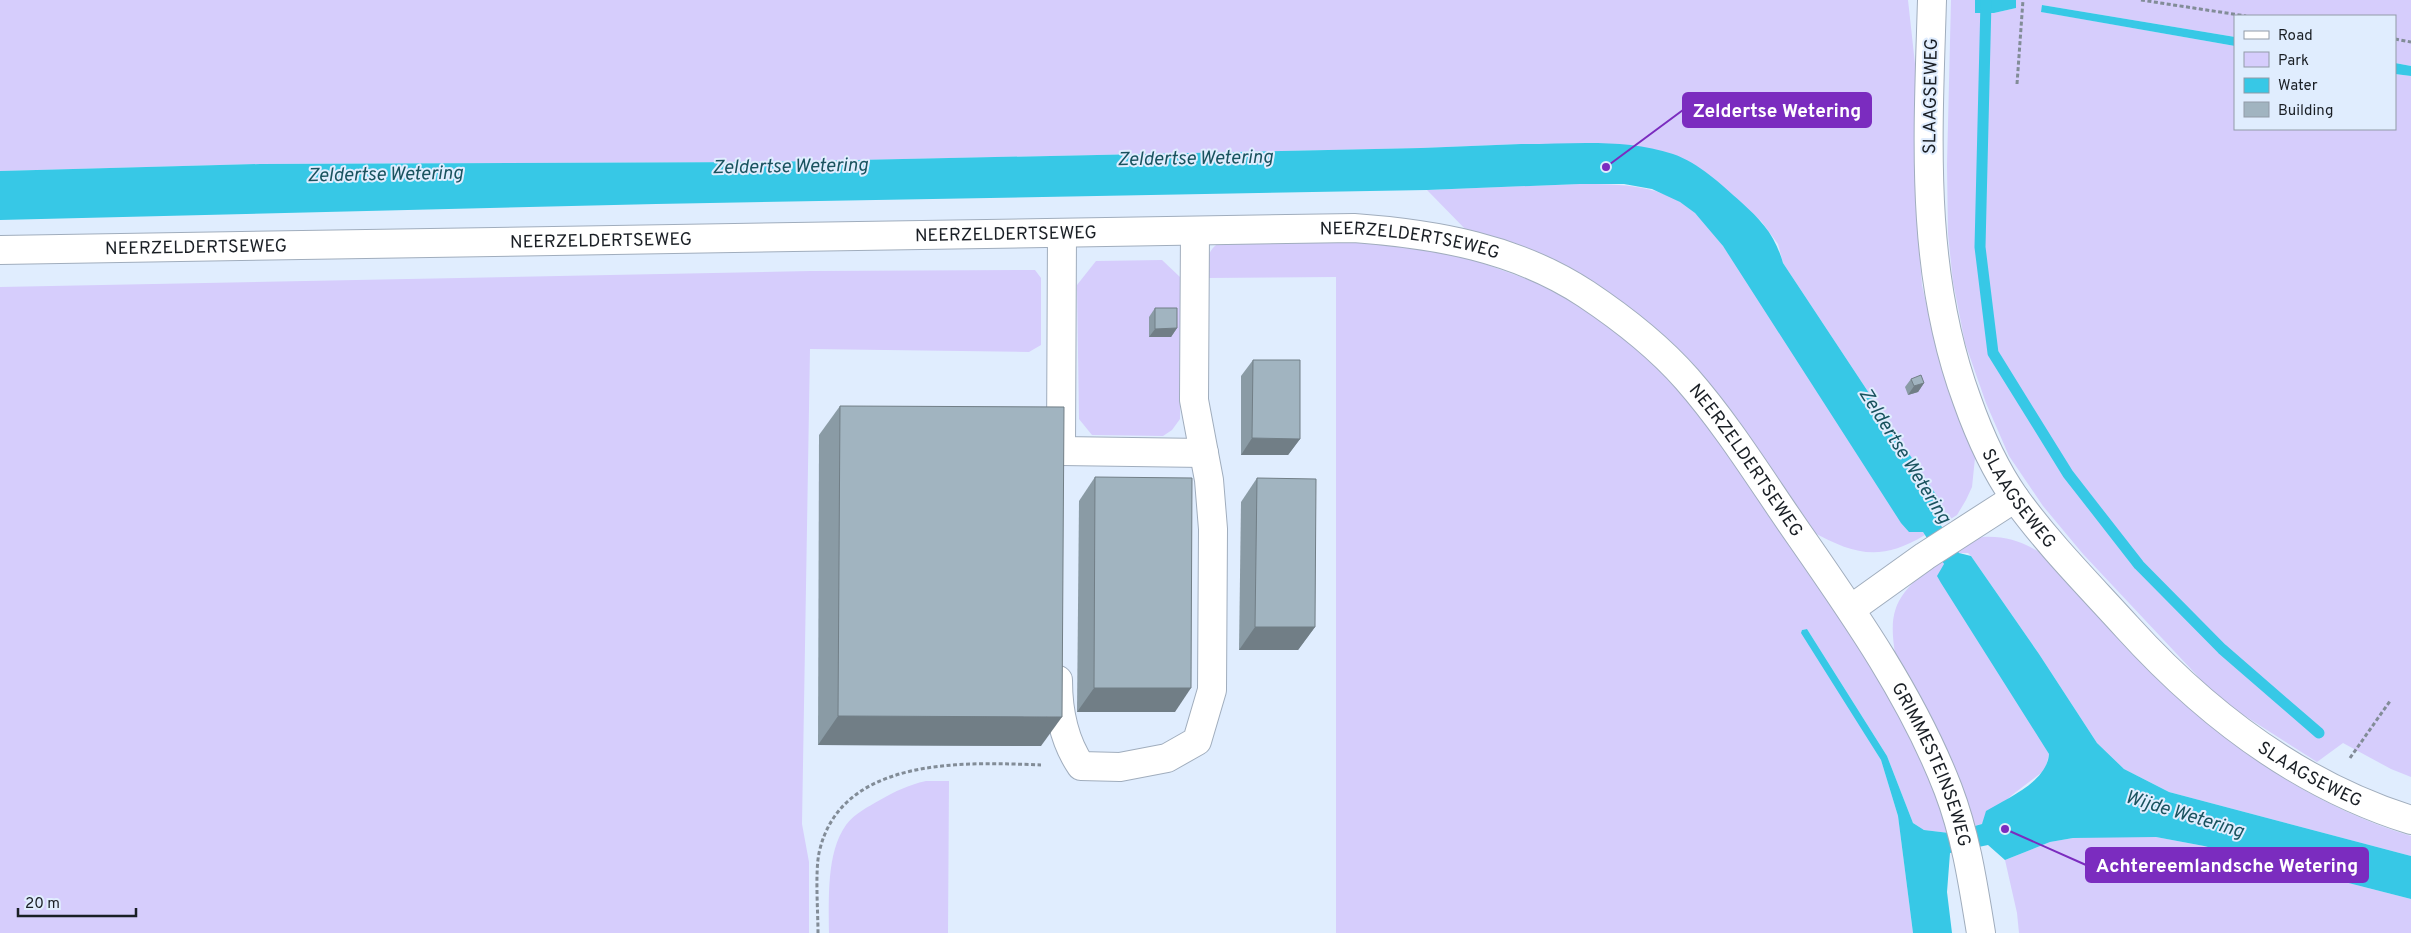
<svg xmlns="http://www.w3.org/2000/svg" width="2411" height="933" viewBox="0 0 2411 933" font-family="Overpass,sans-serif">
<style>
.green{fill:#d6cdfc}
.water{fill:#37c8e6}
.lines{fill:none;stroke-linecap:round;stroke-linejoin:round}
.stream{stroke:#37c8e6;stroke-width:11}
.minor-casing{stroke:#a0adbd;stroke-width:30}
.path{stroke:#828c97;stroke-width:3;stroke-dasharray:4 2.5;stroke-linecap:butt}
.minor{stroke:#fff;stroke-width:28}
.wall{fill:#8a9ba5}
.shaded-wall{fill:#717e86}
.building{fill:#a1b4c0;stroke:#717e86}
.labels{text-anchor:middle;stroke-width:4;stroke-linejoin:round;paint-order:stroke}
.street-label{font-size:18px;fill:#1a1f25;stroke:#e0edfe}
.water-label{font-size:19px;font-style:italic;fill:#19535f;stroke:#e0edfe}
.leader{fill:none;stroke:#7b2cbf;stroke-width:2}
.callout-dot{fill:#7b2cbf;stroke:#e0edfe;stroke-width:2}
.callout{fill:#7b2cbf;stroke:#7b2cbf;stroke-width:2}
.callout-label{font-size:19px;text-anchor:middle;font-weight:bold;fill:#fff}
</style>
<rect width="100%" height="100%" fill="#e0edfe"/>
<!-- green -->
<g class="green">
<path d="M0,0H1908L1917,82L1915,198L1922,285L1936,346L1975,458L1972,487L1966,500L1957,515L1941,525L1938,521C1943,511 1941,506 1937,496L1783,263L1778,244L1761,221L1695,166L1673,155L1617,144H1521L1421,148L764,162L260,164L0,171Z"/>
<polygon points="1951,0 1975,0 1975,13 1994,13 2016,8 2016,0 2411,0 2411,66 2395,63 2395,16 2235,16 2235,37 2042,5 2042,12 2235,46 2235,129 2395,129 2395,74 2411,76 2411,777 2391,769 2343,743 2317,762 2220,700 2083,554 2043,506 2009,456 1986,403 1965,343 1953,282 1948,234 1947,165"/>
<path d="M1580,184C1621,184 1663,184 1695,213C1705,223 1714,235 1723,246L1925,535C1880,562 1855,555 1811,531L1700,379L1472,236L1427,190Z"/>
<path d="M1229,238L1395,242L1471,259L1535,282L1592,312L1655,363L1716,432L1882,682L1928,773L1949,833L1924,830L1913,823L1887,756L1807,629L1802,630L1881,760L1898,816L1913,933H1336V277L1206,278C1207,256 1207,247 1229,238Z"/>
<polygon points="1162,260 1181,278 1180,419 1172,430 1163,436 1092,435 1079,419 1077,285 1096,261"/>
<polygon points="1035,270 1041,278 1041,345 1029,352 810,349 802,824 809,862 809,933 0,933 0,287 811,271"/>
<path d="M1983,537C2005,536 2019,541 2038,551C2075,588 2107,629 2144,666C2218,741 2309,805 2411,836V856L2169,792L2124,769L2097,743L2039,654L1971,556L1968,553H1959L1956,550L1971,540Z"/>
<path d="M1941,559L2049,754L2045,770L2012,795L1982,824L1973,826L1898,668C1885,608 1895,595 1941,559Z"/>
<path d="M926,781H949L948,933H829C829,900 826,853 846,825C855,813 868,807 880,800C896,791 908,785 926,781Z"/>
<polygon points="2110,836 2156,837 2204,846 2411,899 2411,933 2019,933 2017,913 2005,860 2050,842 2073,838"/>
</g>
<!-- water -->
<g class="water">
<polygon points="1975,0 2016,0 2016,8 1994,13 1975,13"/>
<polygon points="2042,5 2235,37 2235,46 2041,12"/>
<polygon points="2395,63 2411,66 2411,76 2395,74"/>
<path d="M1521,144C1571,144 1625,138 1673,154C1699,163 1721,184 1741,202C1762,221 1775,235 1783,263L1937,496L1942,513L1938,521L1959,553L1971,556L2039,654L2097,743L2124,769L2169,792L2411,856V899L2204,846L2156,837L2073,838L2050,842L2005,860L1988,845L1950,853L1947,892L1952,933H1913L1898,816L1881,760L1801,633L1802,630L1807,629L1887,756L1913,823L1924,830L1949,833L1982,824L1986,811C2007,798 2047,782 2049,754L1941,583L1937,576L1944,564L1923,532H1909L1901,523L1723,246L1695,213L1680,202L1652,189L1624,184H1580L1427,190L656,204L0,220V171L260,164L764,162L1421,148Z"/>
</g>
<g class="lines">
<!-- stream -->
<polyline class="stream" points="1986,1 1980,247 1993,353 2068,474 2139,565 2222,649 2319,733"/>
<defs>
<g id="minor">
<path id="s1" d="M1932,0C1928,136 1919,270 1967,400C1979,434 1994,468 2015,498C2048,544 2089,585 2127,627C2205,713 2299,785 2411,820"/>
<path id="s2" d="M0,250L1354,228C1436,234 1516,248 1586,294C1622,318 1658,346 1687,379C1729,427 1763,483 1800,536C1855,615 1913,698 1948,789C1966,836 1973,884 1981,933"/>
<polyline points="1061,445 1062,233"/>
<polyline points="1061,451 1204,453"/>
<polyline points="1851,609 1925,556 2015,498"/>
<path d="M1058,680C1058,710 1064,741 1081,766L1120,767L1167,758L1197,741L1212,690L1213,529L1209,480L1194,400L1195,231"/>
</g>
</defs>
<!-- minor casing -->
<use href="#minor" class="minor-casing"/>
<!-- path -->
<g class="path">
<polyline points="2141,0 2246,16"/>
<polyline points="2395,39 2411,42"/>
<polyline points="2017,84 2023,0"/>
<polyline points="2350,758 2390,701"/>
<path d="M818,933C818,911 815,873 819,853C840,756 964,762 1041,765"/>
</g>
<!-- minor -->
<use href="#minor" class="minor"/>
</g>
<!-- wall -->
<g class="wall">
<polygon points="1155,308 1177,328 1171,337 1149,337 1149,317"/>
<polygon points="1253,360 1300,439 1288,455 1241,455 1241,376"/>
<polygon points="1911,379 1924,383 1918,392 1908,395 1905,387"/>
<polygon points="840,406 1041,746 818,745 819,435"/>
<polygon points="1095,477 1175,712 1077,712 1079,501"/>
<polygon points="1257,478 1315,627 1298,650 1239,650 1241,502"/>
</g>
<!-- shaded-wall -->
<g class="shaded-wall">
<polygon points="1177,328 1171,337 1149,337 1155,329"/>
<polygon points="1924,383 1918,392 1908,395 1914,386"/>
<polygon points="1252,438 1300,439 1288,455 1241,455"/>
<polygon points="1255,627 1315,627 1298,650 1239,650"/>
<polygon points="1094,688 1191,688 1175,712 1077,712"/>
<polygon points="838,716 1062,717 1041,746 818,745"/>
</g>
<!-- building -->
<g class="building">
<polygon points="1155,308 1177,308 1177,328 1155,329"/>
<polygon points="1253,360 1300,360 1300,439 1252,438"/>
<polygon points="1921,375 1924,383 1914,386 1911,379"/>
<polygon points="840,406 1064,407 1062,717 838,716"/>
<polygon points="1095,477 1192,478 1191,688 1094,688"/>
<polygon points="1257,478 1316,479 1315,627 1255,627"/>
</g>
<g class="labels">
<!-- street labels -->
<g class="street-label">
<text transform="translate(1930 96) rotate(-89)" y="6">SLAAGSEWEG</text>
<text dy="6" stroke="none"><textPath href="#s2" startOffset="1006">NEERZELDERTSEWEG</textPath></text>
<text dy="6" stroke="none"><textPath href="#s2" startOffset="601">NEERZELDERTSEWEG</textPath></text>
<text dy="6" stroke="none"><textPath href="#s2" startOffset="1411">NEERZELDERTSEWEG</textPath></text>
<text dy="6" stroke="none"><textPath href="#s2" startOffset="196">NEERZELDERTSEWEG</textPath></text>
<text dy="6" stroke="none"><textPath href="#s2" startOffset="1831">NEERZELDERTSEWEG</textPath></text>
<text dy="6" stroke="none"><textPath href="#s1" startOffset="516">SLAAGSEWEG</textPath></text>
<text dy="6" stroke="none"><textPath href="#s2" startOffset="2189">GRIMMESTEINSEWEG</textPath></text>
<text dy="6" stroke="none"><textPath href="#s1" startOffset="921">SLAAGSEWEG</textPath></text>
</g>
<!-- water labels -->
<g class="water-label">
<text transform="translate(1195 157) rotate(-1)" y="7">Zeldertse Wetering</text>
<text transform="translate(790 165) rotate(-1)" y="7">Zeldertse Wetering</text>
<text transform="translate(385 173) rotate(-1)" y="7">Zeldertse Wetering</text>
<text transform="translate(1906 455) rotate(58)" y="7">Zeldertse Wetering</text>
<text transform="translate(2185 813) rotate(17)" y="7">Wijde Wetering</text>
</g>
</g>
<!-- callouts -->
<path class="leader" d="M1606 167L1683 110M2005 829L2086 865"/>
<g class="callout-dot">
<circle cx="1606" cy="167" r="5"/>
<circle cx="2005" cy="829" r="5"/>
</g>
<g class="callout">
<rect x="1683" y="93" width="188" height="34" rx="5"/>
<rect x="2086" y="848" width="282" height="34" rx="5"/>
</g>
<g class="callout-label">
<text x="1777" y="117">Zeldertse Wetering</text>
<text x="2227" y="872">Achtereemlandsche Wetering</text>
</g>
<!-- legend -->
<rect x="2234" y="15" width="162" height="115" fill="#e0edfe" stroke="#919ba7"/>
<rect x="2244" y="31" width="25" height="8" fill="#ffffff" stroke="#919ba7"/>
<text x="2278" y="40" font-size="15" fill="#1a1f25">Road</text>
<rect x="2244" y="52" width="25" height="15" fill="#d6cdfc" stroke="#919ba7"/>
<text x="2278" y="65" font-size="15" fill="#1a1f25">Park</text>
<rect x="2244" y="78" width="25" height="15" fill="#37c8e6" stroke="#919ba7"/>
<text x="2278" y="90" font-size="15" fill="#1a1f25">Water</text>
<rect x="2244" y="102" width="25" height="15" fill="#a1b4c0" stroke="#919ba7"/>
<text x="2278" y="115" font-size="15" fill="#1a1f25">Building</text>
<!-- scale -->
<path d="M18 908v8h118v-8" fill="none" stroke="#1a1f25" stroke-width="2.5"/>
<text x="25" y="908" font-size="15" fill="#1a1f25" stroke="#e0edfe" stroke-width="4" paint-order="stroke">20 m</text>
</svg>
